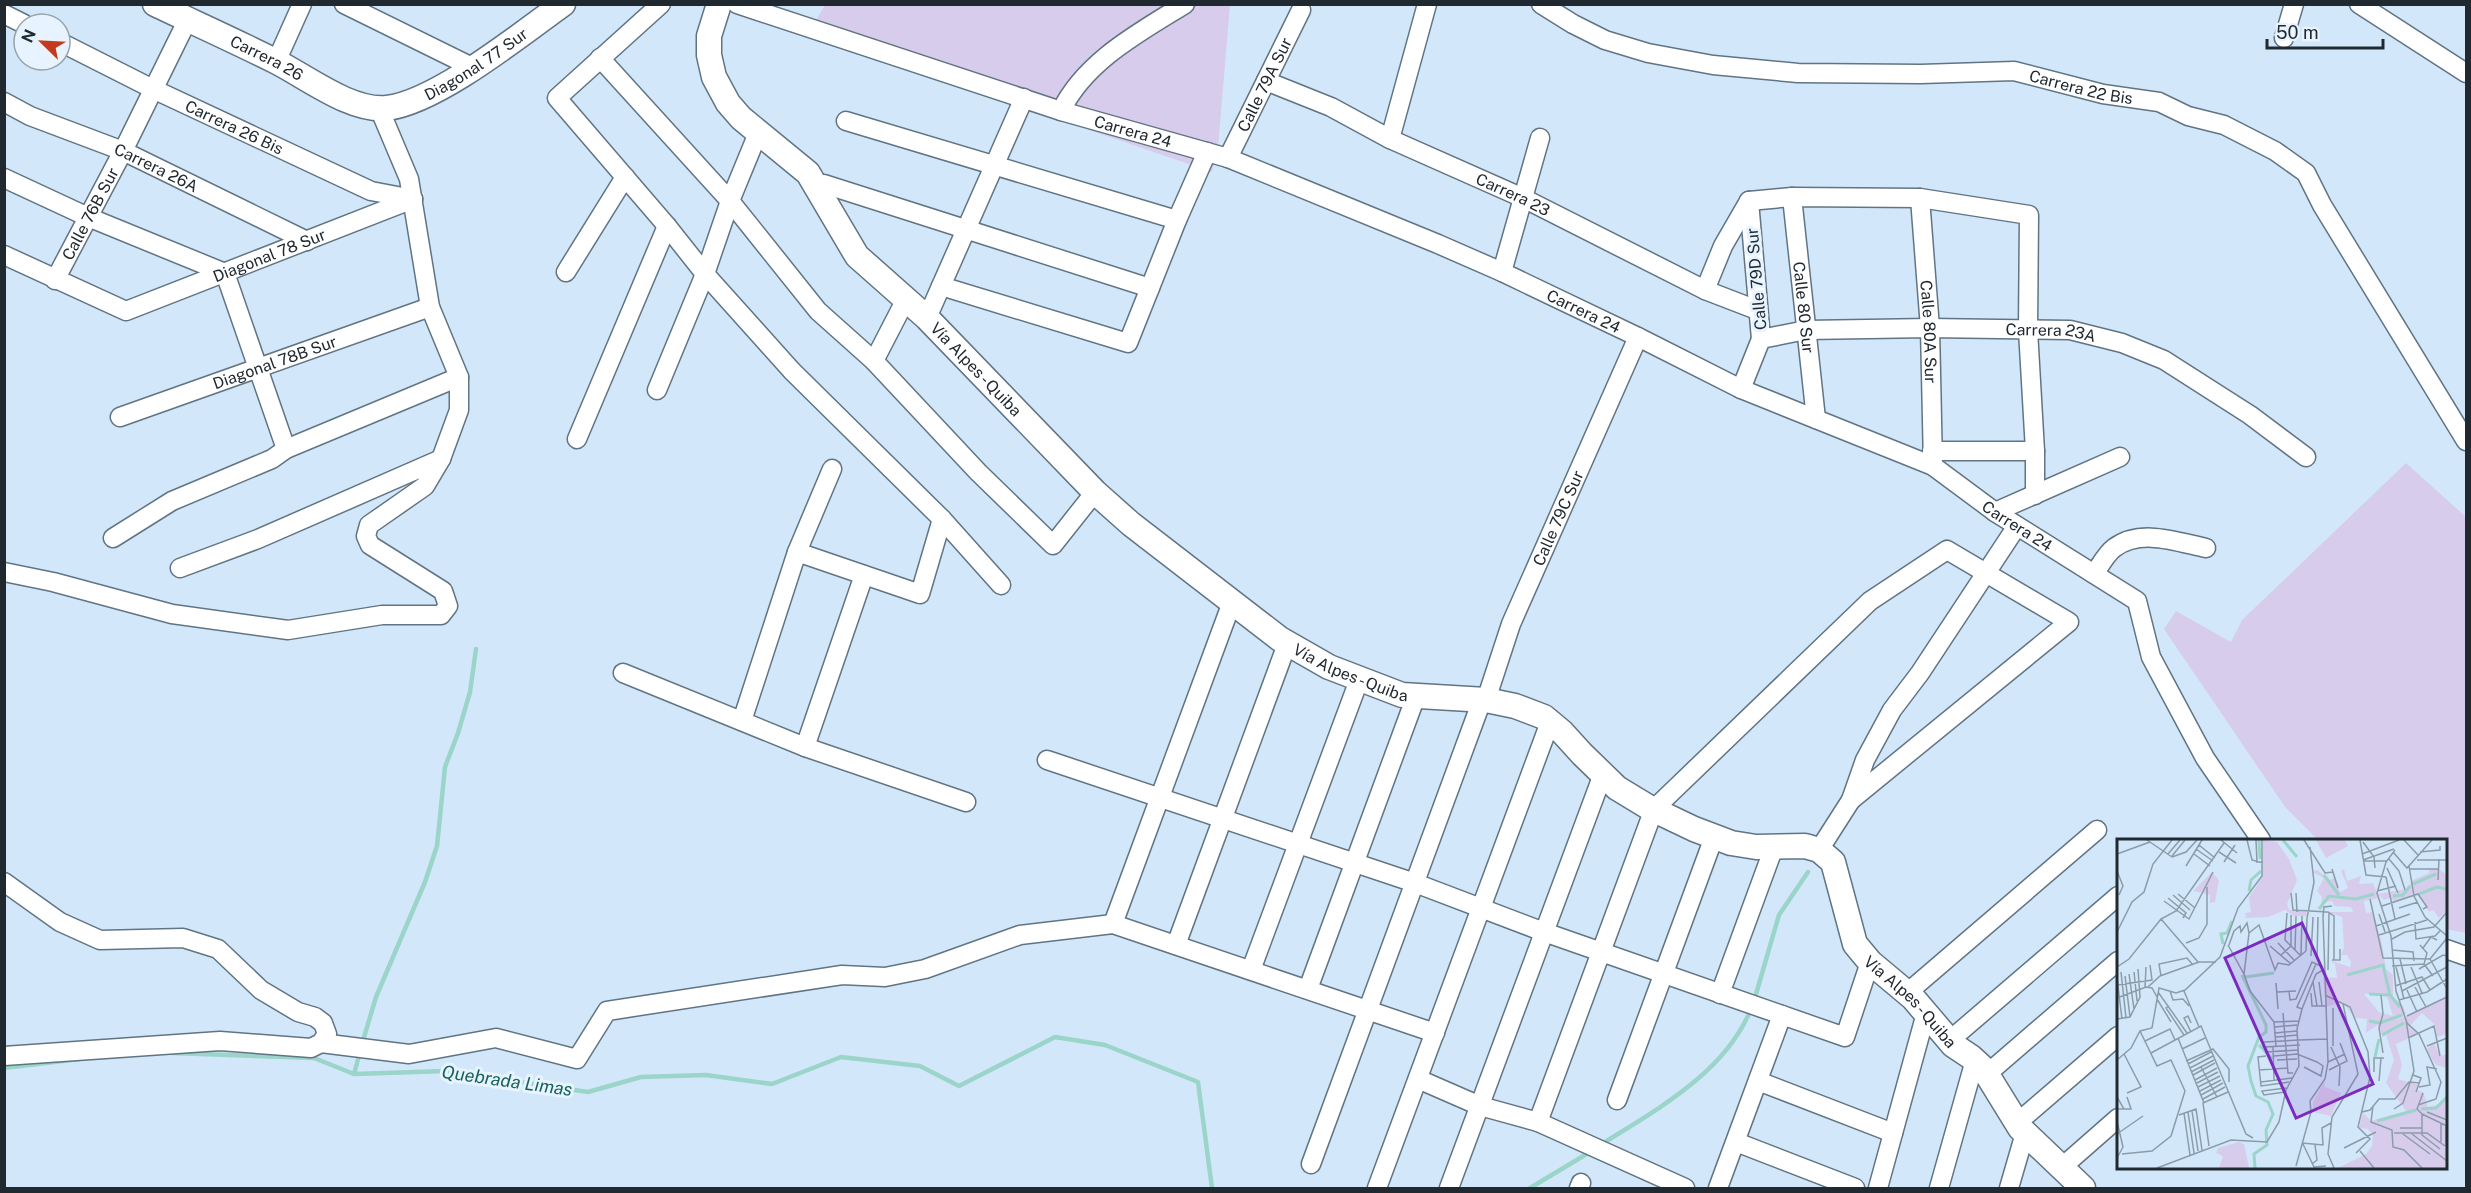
<svg xmlns="http://www.w3.org/2000/svg" width="2471" height="1193" viewBox="0 0 2471 1193" font-family="'Public Sans',sans-serif">
<style>
.green{fill:#d8cced}
.lines{fill:none;stroke-linecap:round;stroke-linejoin:round}
.stream{stroke:#9bd4c9;stroke-width:4.5}
.street-casing{stroke:#607483;stroke-width:21}
.secondary-casing{stroke:#607483;stroke-width:27}
.street{stroke:#fff;stroke-width:18}
.secondary{stroke:#fff;stroke-width:24}
.labels{text-anchor:middle;stroke-width:6;stroke-linejoin:round;paint-order:stroke}
.street-label{font-size:16px;fill:#212930;stroke:#e7f4ff}
.water-label{font-size:18px;font-style:italic;fill:#186359;stroke:#e7f4ff}
.inset-river{fill:none;stroke:#9bd4c9;stroke-width:3}
.inset-road{fill:none;stroke:#8b9ca9;stroke-width:1.5}
.view{fill:#7b2cbf;fill-opacity:0.15;stroke:#7b2cbf;stroke-width:3}
.inset-edge{fill:none;stroke:#212930;stroke-width:3}
</style>
<rect width="100%" height="100%" fill="#d2e8fa"/>
<!-- green -->
<g class="green">
<polygon points="825,5 1230,5 1218,148 1212,172 808,34"/>
<polygon points="2406,463 2466,517 2466,933 2446,929 2446,840 2318,840 2285,807 2164,629 2176,611 2231,642 2242,620"/>
</g>
<g class="lines">
<!-- stream -->
<g class="stream">
<polyline points="1754,1001 1779,915 1808,872"/>
<polyline points="362,1044 376,997 425,882 437,846 445,767 458,733 470,692 476,649"/>
<polyline points="172,1053 314,1058 354,1074 446,1071 588,1092 641,1077 706,1075 772,1084 841,1057 920,1066 959,1086 1055,1037 1105,1045 1198,1082 1212,1188"/>
<polyline points="4,1068 80,1059"/>
<polyline points="354,1074 360,1052"/>
<path d="M1602,1144C1657,1109 1725,1073 1751,1009"/>
<polyline points="1530,1188 1590,1152"/>
</g>
<defs>
<g id="street">
<polyline points="344,4 474,68"/>
<polyline points="661,4 557,98 667,226 705,274 792,371 942,519 920,594 797,552"/>
<path id="s1" d="M737,4L1061,111L1228,158L1438,244L1502,272L1638,337L1741,389L1933,466L1995,512L2137,601L2151,657L2205,758L2261,840"/>
<path id="s2" d="M1541,4L1573,24L1605,40L1648,53L1713,65L1798,73L1921,74L2014,71L2103,94L2159,102L2188,116L2224,125L2275,151L2306,173L2322,205L2466,441"/>
<polyline points="2359,4 2466,73"/>
<polyline points="4,14 24,24"/>
<polyline points="2284,38 2294,4"/>
<path id="s3" d="M60,42L153,89L371,191L413,199"/>
<polyline points="600,58 730,201 818,311 874,361 978,472 1053,545 1095,492"/>
<polyline points="276,62 302,4"/>
<path id="s4" d="M1266,81L1331,107L1390,139L1523,198L1705,290L1757,310"/>
<path id="s5" d="M4,102L30,116L123,151L307,241"/>
<path d="M1061,111C1085,61 1140,32 1185,4"/>
<polyline points="846,121 1177,220"/>
<polyline points="1390,139 1427,4"/>
<path id="s6" d="M1228,158L1301,10"/>
<polyline points="4,178 88,217 225,273 286,449"/>
<polyline points="816,186 824,184 1150,288"/>
<path id="s7" d="M1792,197L1816,419"/>
<path id="s8" d="M1920,198L1930,328L1933,466"/>
<polyline points="1749,201 1792,197 1920,198 2029,215 2028,330 2035,451 2035,495"/>
<path id="s9" d="M4,255L126,311L413,199"/>
<polyline points="566,272 625,177"/>
<polyline points="1502,272 1540,138"/>
<path id="s10" d="M55,280L123,151L188,19"/>
<polyline points="941,286 1128,343 1177,220 1207,152"/>
<polyline points="1705,290 1723,246 1749,201"/>
<polyline points="927,318 1024,98"/>
<path id="s11" d="M1761,339L1806,330L1930,328L2070,330L2122,343L2164,360L2250,415L2306,457"/>
<polyline points="874,361 906,299"/>
<polyline points="1741,389 1761,339 1749,201"/>
<polyline points="657,390 705,274 730,201 758,133"/>
<path id="s12" d="M120,417L430,307"/>
<polyline points="577,439 667,226"/>
<polyline points="1932,451 2035,451"/>
<polyline points="1995,512 2120,457"/>
<polyline points="942,519 1001,585"/>
<polyline points="113,538 172,501 272,459 286,449 459,377"/>
<polyline points="180,568 258,539 441,459"/>
<polyline points="4,572 53,582 172,614 288,630 382,615 441,615 448,606 443,591 370,545 366,536 369,525 425,486 441,459 459,410 459,377 430,307 409,179 379,108"/>
<path d="M2094,574C2100,566 2106,554 2114,548C2141,528 2177,542 2206,548"/>
<polyline points="623,673 805,747 966,802"/>
<path id="s13" d="M1486,700L1511,624L1638,337"/>
<polyline points="742,721 797,552 832,469"/>
<polyline points="805,747 864,575"/>
<polyline points="1047,760 1415,883 1544,932 1845,1037 1870,962"/>
<polyline points="1819,850 1851,800 1865,760 1892,710 1920,673 2017,526"/>
<polyline points="4,882 60,922 100,940 183,938 218,949 261,990 298,1012 315,1017 323,1023 327,1034 321,1043 311,1048 220,1041 4,1056"/>
<polyline points="1113,924 1232,602"/>
<polyline points="1176,945 1287,644"/>
<polyline points="2446,949 2466,956"/>
<polyline points="1251,970 1359,680"/>
<polyline points="1308,989 1416,696"/>
<polyline points="1907,993 2097,830"/>
<polyline points="1720,994 1774,847"/>
<polyline points="1949,1041 2118,896"/>
<polyline points="321,1043 409,1054 496,1038 577,1059 607,1011 842,975 885,977 925,969 1020,935 1113,924 1435,1033"/>
<polyline points="1987,1074 2118,961"/>
<polyline points="1418,1079 1480,1106 1538,1122 1685,1188"/>
<polyline points="1758,1081 1893,1133"/>
<polyline points="1617,1100 1714,837"/>
<polyline points="1538,1122 1654,809 1870,601 1947,550 2069,622 1851,800"/>
<polyline points="2017,1123 2118,1036"/>
<polyline points="1736,1142 1855,1188"/>
<polyline points="1311,1164 1482,700"/>
<polyline points="2061,1168 2118,1118"/>
<polyline points="1377,1188 1550,722"/>
<polyline points="1449,1188 1603,774"/>
<polyline points="1579,1188 1581,1183"/>
<polyline points="1718,1188 1782,1015"/>
<polyline points="1878,1188 1926,1013"/>
<polyline points="1939,1188 1975,1060"/>
<polyline points="2009,1188 2025,1133"/>
</g>
<g id="secondary">
<path id="s14" d="M155,4C195,23 235,41 275,61C307,77 351,112 387,108C437,102 521,34 563,4"/>
<path id="s15" d="M719,4L709,36V55L714,77L728,103L741,118L808,173L857,256L927,318L1095,492L1131,524L1280,639L1329,667L1402,695L1486,700L1515,706L1544,717L1562,732L1582,754L1617,788L1650,808L1694,829L1731,843L1756,847L1805,846L1819,850L1833,862L1855,944L1870,962L1913,998L1953,1045L1971,1057L1983,1068L2020,1128L2083,1188"/>
</g>
</defs>
<!-- street casing -->
<use href="#street" class="street-casing"/>
<!-- secondary casing -->
<use href="#secondary" class="secondary-casing"/>
<!-- street -->
<use href="#street" class="street"/>
<!-- secondary -->
<use href="#secondary" class="secondary"/>
</g>
<g class="labels">
<!-- street labels -->
<g class="street-label">
<text dy="6" stroke="none"><textPath href="#s14" startOffset="124">Carrera 26</textPath></text>
<text dy="6" stroke="none"><textPath href="#s14" startOffset="356">Diagonal 77 Sur</textPath></text>
<text dy="6" stroke="none"><textPath href="#s6" startOffset="82">Calle 79A Sur</textPath></text>
<text dy="6" stroke="none"><textPath href="#s2" startOffset="555">Carrera 22 Bis</textPath></text>
<text dy="6" stroke="none"><textPath href="#s3" startOffset="194">Carrera 26 Bis</textPath></text>
<text dy="6" stroke="none"><textPath href="#s1" startOffset="416">Carrera 24</textPath></text>
<text dy="6" stroke="none"><textPath href="#s5" startOffset="166">Carrera 26A</textPath></text>
<text dy="6" stroke="none"><textPath href="#s4" startOffset="272">Carrera 23</textPath></text>
<text dy="6" stroke="none"><textPath href="#s10" startOffset="75">Calle 76B Sur</textPath></text>
<text dy="6" stroke="none"><textPath href="#s9" startOffset="288">Diagonal 78 Sur</textPath></text>
<text transform="translate(1756 279) rotate(-95)" y="6">Calle 79D Sur</text>
<text dy="6" stroke="none"><textPath href="#s7" startOffset="111">Calle 80 Sur</textPath></text>
<text dy="6" stroke="none"><textPath href="#s1" startOffset="902">Carrera 24</textPath></text>
<text dy="6" stroke="none"><textPath href="#s8" startOffset="134">Calle 80A Sur</textPath></text>
<text dy="6" stroke="none"><textPath href="#s11" startOffset="291">Carrera 23A</textPath></text>
<text dy="6" stroke="none"><textPath href="#s12" startOffset="164">Diagonal 78B Sur</textPath></text>
<text dy="6" stroke="none"><textPath href="#s15" startOffset="472">Vía Alpes - Quiba</textPath></text>
<text dy="6" stroke="none"><textPath href="#s13" startOffset="196">Calle 79C Sur</textPath></text>
<text dy="6" stroke="none"><textPath href="#s1" startOffset="1388">Carrera 24</textPath></text>
<text dy="6" stroke="none"><textPath href="#s15" startOffset="958">Vía Alpes - Quiba</textPath></text>
<text dy="6" stroke="none"><textPath href="#s15" startOffset="1660">Vía Alpes - Quiba</textPath></text>
</g>
<!-- water labels -->
<g class="water-label">
<text transform="translate(507 1081) rotate(8)" y="6">Quebrada Limas</text>
</g>
</g>
<!-- overview -->
<g transform="translate(2117 839)">
<rect width="330" height="330" fill="#d2e8fa"/>
<path d="M146,1L160,3L172,20L180,41L170,65L172,71L190,73L189,77H177L168,71L151,78L129,79L128,74L134,73L132,58L145,39ZM199,1H228L231,7L209,19ZM227,30L230,42L244,37L242,45L256,44L262,59L247,62L249,74L255,73L264,101L269,130L276,136V159L286,167L289,175L277,182L330,159V195L320,198L318,186L305,174L293,187L301,195L279,205L285,226L281,240L301,246L299,251L306,253L311,268L320,266L330,257V329H221L249,315L255,307L256,296L251,290L242,289L246,274L254,282L289,272L269,244L277,221L269,196L266,198L261,186L249,194L250,180L238,179L225,163L209,168L206,138L220,139L218,125L212,121L233,128L234,123L230,116H224L227,108L225,78L211,73H236L234,68L217,67L215,62L208,63L203,73L205,58L200,52L207,39L195,33L200,31L213,41L218,38L223,53L231,49L224,32ZM247,155H269L276,177L262,173ZM312,30H322L330,36L329,72L322,79L316,71L312,73L301,55L298,57L294,42L312,34ZM95,33L102,41L98,63L93,64V56L76,52ZM294,44L296,57L277,62L273,59L267,61L261,55L289,50ZM317,204L323,217L330,215V229L319,226L312,216L310,210ZM207,243L208,248L224,254L214,277L196,273V263ZM122,303L127,305L132,329H102L106,317L99,314L101,309Z" fill="#d8cced" fill-rule="evenodd"/>
<path class="inset-river" d="M142,1L143,20M166,1L180,18M207,36L222,56M296,45L319,35M132,52L134,41L144,32M302,55L320,48L329,50M276,57L286,56L293,47M202,70L212,57L239,60L257,55M106,105L104,95L110,94L115,82M125,136L149,186V193L142,198L131,227L134,242L139,257L151,263L156,275L149,291L150,306L137,315L138,329M230,136L266,126L273,156L283,168M128,138L157,134M252,155L272,156M252,182L263,184L285,176M265,196L287,184M142,206L155,220M258,218L262,200M304,270L319,269L330,258M260,282L299,271"/>
<path class="inset-road" d="M30,1L55,18M104,1L120,14M130,1L135,21L146,24M139,1L140,24M187,1L208,34L216,33M243,1L249,36L269,38M287,1L301,16M246,3L257,18L258,29M82,6L98,19M79,10L96,22M278,11L269,23L260,54L274,97L279,152L290,184L302,195L324,243L319,260L301,266M102,13L119,24M276,13L290,29L315,1M303,13L323,11V7M0,15L33,3M51,15L63,1M77,15L93,27M245,15L282,1M55,17L68,1M55,18L69,13L80,1M272,20L282,32L288,51M246,21L277,10M300,21H330M247,22H270M107,23L118,6M69,27L85,1M292,27L297,57L308,78L330,97M270,29L281,54M215,30L221,49M293,30H321M0,32L6,47L2,56M269,38L278,80M321,41L322,20M260,52L279,47M174,54L176,71L211,73L217,77V121M179,54L180,73M61,55L78,69M56,56L73,71M51,59L69,74L66,79M253,60L266,119L313,120M47,62L72,80L96,33M265,67L301,55L310,68L306,70M282,69L301,63M170,74L168,101L184,117M262,75L268,93M298,83L299,100L318,97L323,92M259,87L293,75M0,93L15,63L27,53L36,25L55,1M262,96L310,81M275,100L288,93L317,88L330,73M69,104L82,99L90,85V48M161,104L177,121M111,106L127,135L132,94M112,106L117,92L123,87L124,93L130,84L132,94L142,86L158,131L161,124L172,126L189,112M303,106L310,114L307,125L316,137M153,107L174,125M306,109L314,98L320,101M178,111L179,77M275,111L296,113L297,122M189,112L190,79L197,43L193,8M184,115L185,77M164,116L174,107V76M194,117L196,78M200,120L201,78M283,120L289,145M313,120L330,150M313,120L330,99M215,121H223V110M99,123H81L44,80L59,72L107,4M275,127L307,125M0,128L12,120L44,80M279,128L287,160M294,128L305,154M302,130L326,116L330,117M211,131L212,73M4,133L9,179M17,133L20,162M12,135L17,170M127,135L133,152L157,183L159,207M8,137L13,178M44,137L42,125L70,119L76,126M0,139L5,180M196,143L200,167M202,143L205,167M159,144L161,170M0,146L35,141L33,126M278,147L305,138L313,151M28,148L29,128M31,148L43,137L82,123M298,148L309,168M290,151L300,173M53,152L56,161L66,160L72,167M67,152L82,188M172,152L173,161L179,160L195,123L206,128M285,152L330,128M41,153L70,194M160,153L179,152M194,154L195,167H210M208,156L233,168L251,213L253,238L241,288L253,300L239,314M264,156L266,175L262,189L266,214M0,159L29,148L35,149L40,158M40,160L54,183M282,161L310,153L330,140M52,167L49,169L67,196M185,170L180,168L199,125M166,174L171,234H176M290,177L330,158M0,180L13,178L23,158L21,130M157,183L182,182M158,188L180,186M74,193L67,179L71,177L74,184M158,194L180,192M159,198L181,196M61,199L87,264M291,199L317,187L323,217M182,201L210,200M28,202L53,190L58,201M147,203L182,201M216,207V169M310,207L330,199M147,208L183,206M156,208L157,241M214,208L223,228L222,247M65,210L88,199M149,213L181,211M34,214L84,187L129,295L136,299M7,215L24,248L10,254M149,217L141,218L144,247L172,243M157,217L180,215L200,223L206,227L204,237L187,228M0,221L14,209L23,192L35,189L42,149L59,154L68,151L103,118L121,69L145,37V1M160,221L180,220M69,222L96,210L112,230V243M211,223L228,215M71,225L94,213M84,228L100,258M73,229L96,217M142,231L171,229M212,231L230,222L223,204M74,233L97,221M257,233V219H267M76,236L98,224M296,236L304,239L299,253M78,241L100,229M262,242L264,219M144,243L175,239M80,244L101,233M81,248L103,237M302,248L313,246L310,228L320,230M83,252L104,241M168,253L147,256L145,252L169,249M306,254L300,270L305,275V296L323,310M84,256L106,244M0,258L7,270H0M86,260L108,248M256,267L254,283L275,291L276,308L287,311L305,329M7,270H14L10,258M277,270L286,264L297,232L289,181M75,272L81,312M71,273L77,314M245,273L253,271L262,260H278L292,243L303,244M310,273L330,281M67,274L73,316M305,275L330,287M62,276L79,270L85,311M0,282L6,308L0,319M283,289H305M277,294H310L328,307M0,295L26,277M286,295L313,315M295,295L330,322M324,303V284M185,304L206,306L205,289L214,284M186,305L197,328L209,327M92,307L86,264L111,253M329,307V286M227,309L259,293M243,312L257,329M5,315L35,312L54,297L68,252L54,221L40,227L23,192M195,325L200,321L198,306M179,327L194,273L193,262L208,240L211,223L206,78L207,68L215,67M40,329L114,301L150,303L162,283L169,251L182,227L180,190L185,170L199,135L206,131M217,329L211,315L215,278L241,235L226,165"/>
<path class="view" d="M185,84L256,245L179,279L108,119Z"/>
<rect width="330" height="330" class="inset-edge"/>
</g>
<!-- border -->
<rect width="2471" height="1193" fill="none" stroke="#212930" stroke-width="12"/>
<!-- north arrow -->
<g transform="translate(42 42) rotate(294)"><circle r="28" fill="#e7f4ff" stroke="#98a3ac" stroke-width="1.5"/>
<path d="M0-4.5L10 22L0 15L-10 22Z" fill="#c53a1e"/>
<text y="-9" font-size="16" font-weight="bold" text-anchor="middle" fill="#212930">N</text>
</g>
<!-- scale -->
<path d="M2267 39v9h116v-9" fill="none" stroke="#212930" stroke-width="3"/>
<text x="2276" y="39" font-size="18" fill="#212930" stroke="#e7f4ff" stroke-width="4.5" paint-order="stroke">50 m</text>
</svg>
